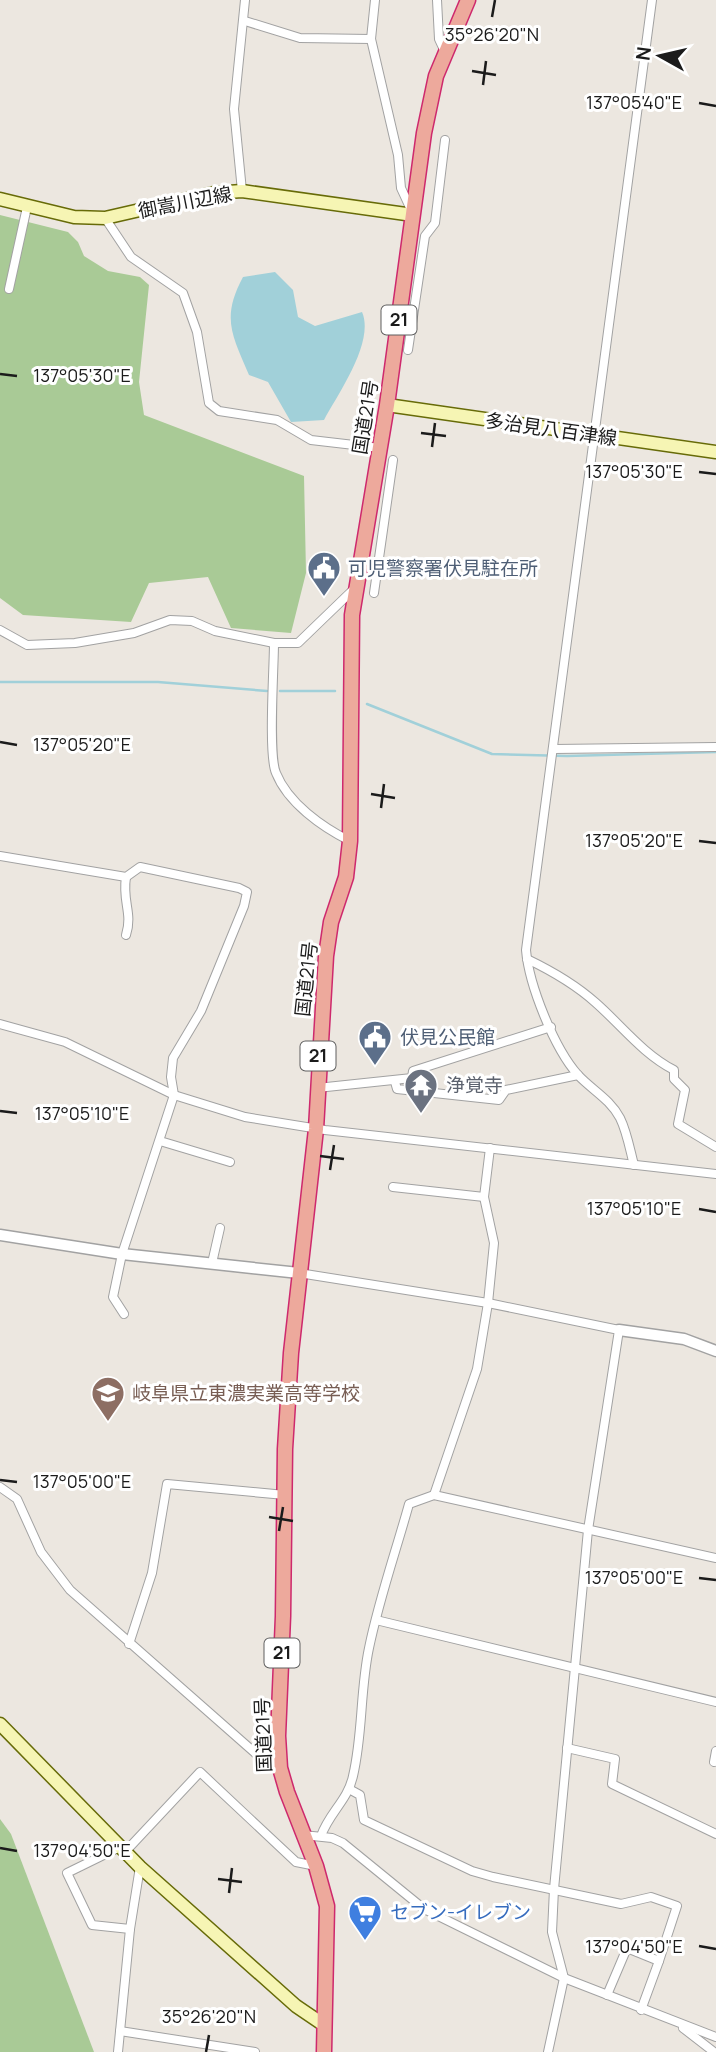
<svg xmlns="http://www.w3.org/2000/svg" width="716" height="2052" viewBox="0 0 716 2052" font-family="Manrope,'Noto Sans JP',sans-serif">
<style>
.forest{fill:#a9ca96}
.water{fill:#a1d0d9}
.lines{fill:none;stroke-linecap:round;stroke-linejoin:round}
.stream{stroke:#a1d0d9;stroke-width:2.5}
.minor-casing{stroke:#a2a2a2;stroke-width:10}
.tertiary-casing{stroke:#a2a2a2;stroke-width:13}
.secondary-casing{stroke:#676b08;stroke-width:15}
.trunk-casing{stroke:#ce296d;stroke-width:17}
.minor{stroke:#fff;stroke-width:8}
.tertiary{stroke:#fff;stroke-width:10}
.secondary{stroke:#f6f5b4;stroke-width:12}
.trunk{stroke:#eda99c;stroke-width:14}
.ticks{fill:none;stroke:#1b1b1b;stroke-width:2.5}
.labels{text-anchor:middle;stroke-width:6;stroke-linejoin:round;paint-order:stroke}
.shield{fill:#fff;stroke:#5f5f5f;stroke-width:2}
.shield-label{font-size:18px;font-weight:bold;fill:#1b1b1b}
.street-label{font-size:19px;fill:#1b1b1b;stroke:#fff}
.service-label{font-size:19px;fill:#4e5e75;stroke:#fff;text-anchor:start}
.worship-label{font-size:19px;fill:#5b616d;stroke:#fff;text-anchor:start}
.education-label{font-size:19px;fill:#785e54;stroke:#fff;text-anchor:start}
.shop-label{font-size:19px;fill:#366cbe;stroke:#fff;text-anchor:start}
.ticks-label{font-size:18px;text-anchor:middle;fill:#1b1b1b;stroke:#fff;stroke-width:6;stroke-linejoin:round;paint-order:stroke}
</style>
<rect width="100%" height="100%" fill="#ece7e0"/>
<!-- forest -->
<g class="forest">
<polygon points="0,215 68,232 78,242 84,256 108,271 140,277 149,285 139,382 144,415 304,476 306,573 291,633 231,628 208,577 149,583 131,622 23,615 0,598"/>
<polygon points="0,1819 11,1834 94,2052 0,2052"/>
</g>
<!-- water -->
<path class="water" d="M275,272L293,290L298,317L315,326L362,312C375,342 338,394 324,420L291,422L268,382L249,375C232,335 221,318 243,277Z"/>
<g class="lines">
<!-- stream -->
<g class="stream">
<polyline points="0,682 158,682 267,691"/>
<polyline points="280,691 335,691"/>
<polyline points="367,704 492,754 567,756 716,752"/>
</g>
<defs>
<g id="minor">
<polyline points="375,0 371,39 398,155 401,188 413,214"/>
<polyline points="437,0 439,39 445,52"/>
<polyline points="245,21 300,38 371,39"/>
<polyline points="242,191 234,109 245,0"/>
<polyline points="105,218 131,257 183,293 197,332 209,403 219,411 277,420 311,440 380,448"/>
<polyline points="9,289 27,207"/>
<polyline points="408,350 425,236 435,223 445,140"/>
<polyline points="374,593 393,460"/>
<polyline points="0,630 27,645 75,643 134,633 170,620 192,621 215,631 274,643 298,643 355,588"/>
<path d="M274,643C274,668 268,755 276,773C288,803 322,827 350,841"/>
<polyline points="554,749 716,747"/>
<polyline points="0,856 126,877 140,867 239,888 247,892 244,906 201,1011 173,1058 171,1077 174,1095 122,1254 113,1297 124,1314"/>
<path d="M126,935C133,913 122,902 126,877"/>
<path d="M527,959C552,971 576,985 596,1003C622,1026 643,1054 674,1070V1079L685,1090L678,1124L716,1147"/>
<polyline points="0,1024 65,1042 174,1095 245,1117 325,1130 716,1174"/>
<polyline points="395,1082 397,1089 499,1100 506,1090 578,1075"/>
<polyline points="317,1088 412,1078 413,1071 551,1027"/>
<polyline points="160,1141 230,1162"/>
<path d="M634,1165C630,1150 627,1132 620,1118C610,1099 592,1090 578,1075C554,1048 529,985 526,950L652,0"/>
<polyline points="393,1187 484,1197"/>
<polyline points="212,1263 220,1228"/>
<polyline points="299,1273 488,1303 619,1330 588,1530 554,1889 552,1932 564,1978 548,2052"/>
<polyline points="0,1487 17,1499 41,1552 70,1590 262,1759 279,1759"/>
<polyline points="434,1495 477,1369 488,1303 494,1243 484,1197 490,1148"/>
<polyline points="376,1620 716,1702"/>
<polyline points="129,1644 152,1573 167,1484 285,1495"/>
<polyline points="567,1748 615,1759 612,1784 716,1834"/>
<polyline points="714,1762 716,1751"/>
<polyline points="349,1789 360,1795 364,1820 472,1871 493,1877 621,1904 651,1897 677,1906 659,1961"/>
<polyline points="303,1835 332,1838 343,1843 424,1909 564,1978 716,2037"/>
<path d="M321,1836C329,1813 348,1800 353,1776C363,1734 360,1690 369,1648C379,1599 396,1551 409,1504L434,1495L716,1558"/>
<polyline points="120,1847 67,1873 92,1925 130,1929"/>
<polyline points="125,1852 200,1772 296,1862 316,1866"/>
<polyline points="607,1995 627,1948 659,1961 641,2010"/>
<polyline points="683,2028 714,2052"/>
<polyline points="120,2031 255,2052"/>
<polyline points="118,2052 130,1929 140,1867"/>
</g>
<g id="tertiary">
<polyline points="0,1235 122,1254 299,1273"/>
<polyline points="619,1330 684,1339 716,1351"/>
</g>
<g id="secondary">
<polyline points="0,199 74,217 105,218 214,193 242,191 413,215"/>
<polyline points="387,405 716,452"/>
<polyline points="0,1724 140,1867 296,2006 324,2025"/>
</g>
<polyline id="trunk" points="324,2052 327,1906 316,1866 287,1792 280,1768 278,1736 283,1616 285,1449 291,1353 316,1129 326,956 331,922 346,877 350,841 352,615 387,405 424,133 436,76 468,0"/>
</defs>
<!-- minor casing -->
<use href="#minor" class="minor-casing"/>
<!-- tertiary casing -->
<use href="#tertiary" class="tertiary-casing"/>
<!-- secondary casing -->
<use href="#secondary" class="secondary-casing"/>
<!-- trunk casing -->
<use href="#trunk" class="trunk-casing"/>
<!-- minor -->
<use href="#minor" class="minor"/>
<!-- tertiary -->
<use href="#tertiary" class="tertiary"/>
<!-- secondary -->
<use href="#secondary" class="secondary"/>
<!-- trunk -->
<use href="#trunk" class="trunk"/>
</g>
<!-- ticks -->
<path class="ticks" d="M492,17L495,0M472,71L496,75M483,85L486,61M699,103L716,106M0,374L17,376M421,433L446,436M432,447L435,423M699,472L716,474M0,742L17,745M371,794L395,798M381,808L384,784M699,841L716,843M0,1111L17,1113M320,1156L344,1159M330,1170L334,1145M699,1209L716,1212M0,1480L17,1482M269,1517L293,1521M279,1531L283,1507M699,1578L716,1580M0,1848L17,1851M218,1879L242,1882M229,1893L232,1868M699,1946L716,1949M206,2052L209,2035"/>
<!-- icons -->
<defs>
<symbol id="civic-pin" viewBox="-11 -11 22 30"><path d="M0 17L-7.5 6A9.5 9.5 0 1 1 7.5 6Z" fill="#5c6f8a" stroke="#fff"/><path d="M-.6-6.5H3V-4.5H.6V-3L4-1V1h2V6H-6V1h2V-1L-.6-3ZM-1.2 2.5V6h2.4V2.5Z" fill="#fff"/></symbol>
<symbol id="temple-pin" viewBox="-11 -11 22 30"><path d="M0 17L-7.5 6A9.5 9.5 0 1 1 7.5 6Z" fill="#6b7280" stroke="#fff"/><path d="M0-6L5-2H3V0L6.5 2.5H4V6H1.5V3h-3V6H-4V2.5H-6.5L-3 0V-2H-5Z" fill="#fff"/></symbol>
<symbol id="school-pin" viewBox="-11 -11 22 30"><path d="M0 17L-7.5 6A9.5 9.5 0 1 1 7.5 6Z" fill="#8d6e63" stroke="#fff"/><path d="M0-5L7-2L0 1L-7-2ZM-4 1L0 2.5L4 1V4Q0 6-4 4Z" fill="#fff"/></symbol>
<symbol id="supermarket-pin" viewBox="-11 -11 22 30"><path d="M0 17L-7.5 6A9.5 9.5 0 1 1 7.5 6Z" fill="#3f7fe0" stroke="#fff"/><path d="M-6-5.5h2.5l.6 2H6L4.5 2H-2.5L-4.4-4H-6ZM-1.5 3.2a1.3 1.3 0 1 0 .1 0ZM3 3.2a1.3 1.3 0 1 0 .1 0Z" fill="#fff"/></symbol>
</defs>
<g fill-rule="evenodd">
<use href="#civic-pin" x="305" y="549" width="38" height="52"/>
<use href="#civic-pin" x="356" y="1018" width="38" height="52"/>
<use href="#temple-pin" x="402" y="1066" width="38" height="52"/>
<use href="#school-pin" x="89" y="1374" width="38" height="52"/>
<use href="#supermarket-pin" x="346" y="1893" width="38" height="52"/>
</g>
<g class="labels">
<!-- shield labels -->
<g class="shield">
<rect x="381.5" y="305.5" width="35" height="29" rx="5"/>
<rect x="300.5" y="1041.5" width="35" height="29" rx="5"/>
<rect x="264.5" y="1638.5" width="35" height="29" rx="5"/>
</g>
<g class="shield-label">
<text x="399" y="326">21</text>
<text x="318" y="1062">21</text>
<text x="282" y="1659">21</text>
</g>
<!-- street labels -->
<g class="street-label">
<text transform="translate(185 202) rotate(-11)" y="7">御嵩川辺線</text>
<text transform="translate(365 417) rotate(-81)" y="7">国道21号</text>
<text transform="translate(551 429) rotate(8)" y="7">多治見八百津線</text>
<text transform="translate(306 979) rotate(-84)" y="7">国道21号</text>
<text transform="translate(263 1735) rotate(-92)" y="7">国道21号</text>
</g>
<!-- service labels -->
<g class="service-label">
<text x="348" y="575">可児警察署伏見駐在所</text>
<text x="400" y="1044">伏見公民館</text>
</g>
<!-- worship labels -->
<g class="worship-label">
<text x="446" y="1092">浄覚寺</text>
</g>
<!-- education labels -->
<g class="education-label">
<text x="132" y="1400">岐阜県立東濃実業高等学校</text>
</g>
<!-- shop labels -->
<g class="shop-label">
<text x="390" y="1919">セブン-イレブン</text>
</g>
</g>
<g class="ticks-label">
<text x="492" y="41">35°26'20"N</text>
<text x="634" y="109">137°05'40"E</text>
<text x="82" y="382">137°05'30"E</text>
<text x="634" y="478">137°05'30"E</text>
<text x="82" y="751">137°05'20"E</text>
<text x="634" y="847">137°05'20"E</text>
<text x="82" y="1120">137°05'10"E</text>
<text x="634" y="1215">137°05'10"E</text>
<text x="82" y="1488">137°05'00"E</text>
<text x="634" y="1584">137°05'00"E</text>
<text x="82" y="1857">137°04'50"E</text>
<text x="634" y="1953">137°04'50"E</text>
<text x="209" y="2023">35°26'20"N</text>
</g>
<!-- north arrow -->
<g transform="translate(660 56) rotate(278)" stroke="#ffffff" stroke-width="5" paint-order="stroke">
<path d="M0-5L12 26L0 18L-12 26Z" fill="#1b1b1b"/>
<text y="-10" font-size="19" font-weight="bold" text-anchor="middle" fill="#1b1b1b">N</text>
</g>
</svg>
